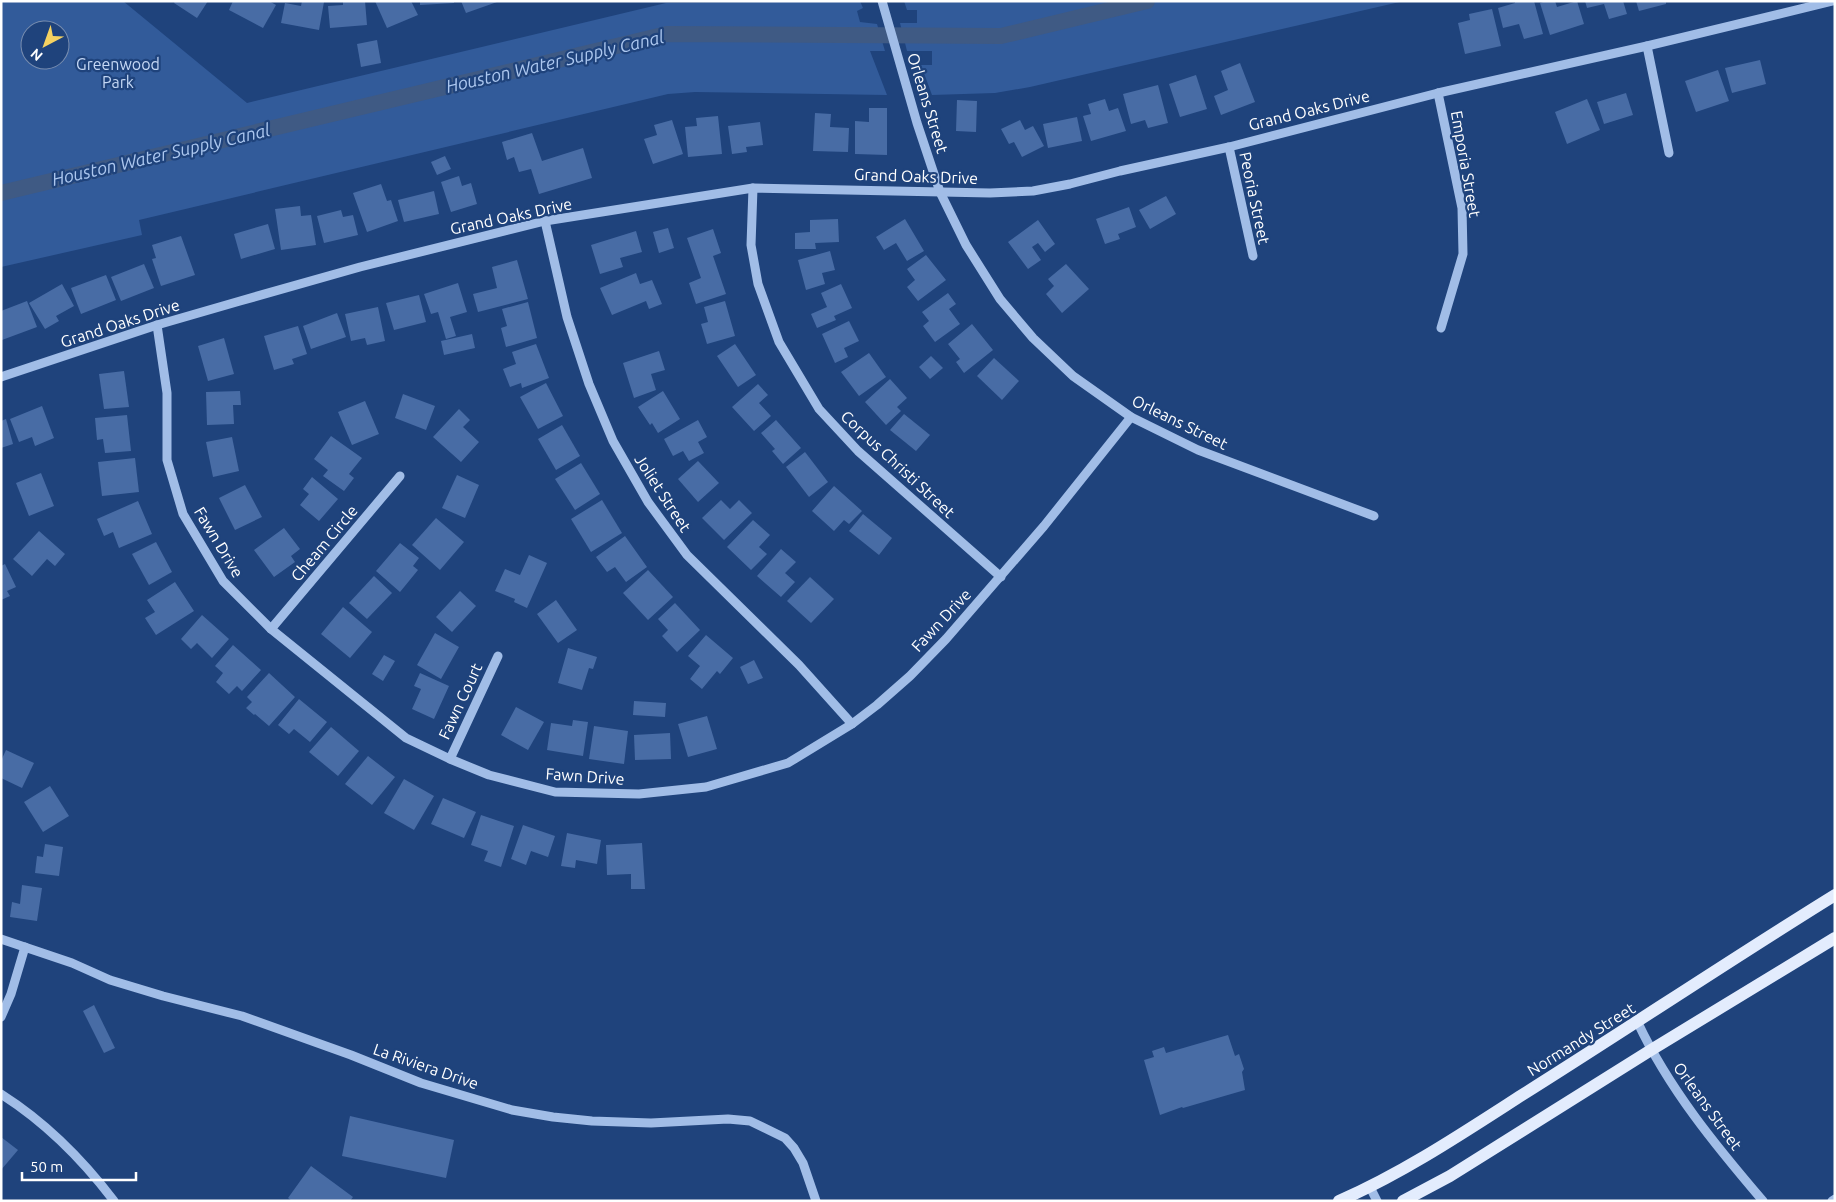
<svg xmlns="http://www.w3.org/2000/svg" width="1836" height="1202" viewBox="0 0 1836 1202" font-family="Ubuntu,sans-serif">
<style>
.green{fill:#325b9a;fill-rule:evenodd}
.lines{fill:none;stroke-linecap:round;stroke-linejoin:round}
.canal{stroke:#3f5a84;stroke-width:16}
.building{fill:#486ca5}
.minor{stroke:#a1bde7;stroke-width:9}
.major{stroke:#e3ecfd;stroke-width:12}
.labels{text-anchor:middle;stroke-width:4.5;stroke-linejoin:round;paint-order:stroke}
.park-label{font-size:16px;fill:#c5d8f5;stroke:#1f437c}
.street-label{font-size:16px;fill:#fff;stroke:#1f437c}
.water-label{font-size:18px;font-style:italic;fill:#acc7ef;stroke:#1f437c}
</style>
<rect width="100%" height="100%" fill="#1f437c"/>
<!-- green -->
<g class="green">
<path d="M1,1H123L247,103L666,3L860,1L863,8L857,11L860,22L877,24L885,51H870L887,95L695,92L668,94L139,220L142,235L1,267ZM30,30H60V60H30Z"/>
<polygon points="904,1 1404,1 1030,87 995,93 932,95 921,65 932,65 932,51 907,51 900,23 917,23 917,10 907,10"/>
</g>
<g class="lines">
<!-- canal -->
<polyline class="canal" points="1,193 667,34 1001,36 1147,1"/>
</g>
<!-- building -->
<g class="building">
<polygon points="175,1 208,1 197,18 174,3"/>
<polygon points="233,1 269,1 276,5 263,28 229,10"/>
<polygon points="302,1 324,2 319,30 281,23 285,3 301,6"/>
<polygon points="343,1 365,1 367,25 330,28 328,6 343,5"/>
<polygon points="375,1 411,1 418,15 387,28"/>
<polygon points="420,1 454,1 454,3 420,5"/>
<polygon points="461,1 497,1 497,2 466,13"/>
<polygon points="1515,1 1534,1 1543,34 1524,39 1519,24 1503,28 1498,8 1515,3"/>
<polygon points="1546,1 1555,1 1557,7 1577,1 1584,24 1550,35 1540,3"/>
<polygon points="1585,1 1623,1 1627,14 1609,19 1604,4 1587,8"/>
<polygon points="1636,1 1666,1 1666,4 1639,11"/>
<polygon points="1492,9 1501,46 1465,54 1458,23 1470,20 1469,14"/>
<polygon points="377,40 381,63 361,67 357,44"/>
<polygon points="1760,60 1766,84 1732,93 1725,68"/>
<polygon points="1240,63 1255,102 1221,115 1214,96 1228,90 1221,71"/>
<polygon points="1718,70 1729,101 1696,112 1685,81"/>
<polygon points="1196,75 1207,109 1180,117 1169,84"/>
<polygon points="1158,85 1168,123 1148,128 1145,120 1131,124 1123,94"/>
<polygon points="1626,93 1633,115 1604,124 1597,102"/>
<polygon points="1105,99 1109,111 1118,108 1126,131 1091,141 1083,116 1091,114 1088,104"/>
<polygon points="1587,99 1600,130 1567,144 1555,112"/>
<polygon points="957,100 977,101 976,132 956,131"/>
<polygon points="869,108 887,108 887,155 855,154 855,121 869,122"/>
<polygon points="815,113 831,114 830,127 849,128 848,152 813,151"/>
<polygon points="718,116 722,154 688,157 685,127 697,126 696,118"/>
<polygon points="1077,117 1082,141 1048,148 1043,124"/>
<polygon points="672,120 683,154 653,164 644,139 657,135 654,125"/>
<polygon points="1020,120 1025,130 1033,126 1044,146 1022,157 1014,142 1009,144 1001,129"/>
<polygon points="760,122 763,145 746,147 747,152 732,154 728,126"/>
<polygon points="532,133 542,161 583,148 592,178 539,194 531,169 519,172 514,157 507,160 502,142"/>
<polygon points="445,156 451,169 437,175 431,162"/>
<polygon points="459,176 462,186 471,183 477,204 451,212 441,182"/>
<polygon points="381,184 387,201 391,200 398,221 367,232 353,193"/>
<polygon points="434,191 439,214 404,222 398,200"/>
<polygon points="1166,196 1176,214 1150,229 1139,210"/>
<polygon points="300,206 301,216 311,215 316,245 281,250 275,209"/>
<polygon points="1129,207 1136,227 1118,234 1120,239 1105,244 1096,219"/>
<polygon points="341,210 343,217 353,215 358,235 324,243 317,216"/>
<polygon points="838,219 839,242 815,243 816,249 795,249 795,233 810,232 810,220"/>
<polygon points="905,219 924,251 907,261 896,243 884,250 876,237"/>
<polygon points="1038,220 1055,244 1045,252 1038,243 1032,247 1041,260 1028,269 1008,242"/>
<polygon points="268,224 275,249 241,259 234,234"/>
<polygon points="668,228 674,248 659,253 653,232"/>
<polygon points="713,229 721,253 713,256 726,294 696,304 689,283 701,278 687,238"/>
<polygon points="636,231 642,252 620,258 623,267 600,274 591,245"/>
<polygon points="181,236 195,275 161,286 152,259 156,258 152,245"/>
<polygon points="830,251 835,270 822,273 825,284 806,290 798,260"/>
<polygon points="926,255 946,280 918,301 907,287 915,280 907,269"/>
<polygon points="517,260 528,299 478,312 473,294 497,288 492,267"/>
<polygon points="144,264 154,288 121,301 111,277"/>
<polygon points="1066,264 1089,289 1062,313 1046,294 1054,286 1048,279"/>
<polygon points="636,273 640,284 652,280 662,304 649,309 646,301 612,315 600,288"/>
<polygon points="106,275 116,300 81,314 71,288"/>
<polygon points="458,283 467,312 450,317 456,336 446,339 438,312 431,314 424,294"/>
<polygon points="62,284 74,306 56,316 59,321 45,329 29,303"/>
<polygon points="841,284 852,308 834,316 836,320 817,328 811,314 827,307 821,293"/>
<polygon points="948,293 956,304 949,309 960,324 935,342 923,326 929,321 922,312"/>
<polygon points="419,295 426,322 394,330 386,303"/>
<polygon points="27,301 37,327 2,340 1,311"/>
<polygon points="725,301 735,336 707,344 701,324 708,322 704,307"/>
<polygon points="528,302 537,338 506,347 501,328 507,326 502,309"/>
<polygon points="378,307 385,341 367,345 365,338 351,341 345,314"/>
<polygon points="337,313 346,337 311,349 303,326"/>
<polygon points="849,321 859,341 844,348 848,357 835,363 822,334"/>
<polygon points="972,324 993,350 964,373 956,362 960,359 948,344"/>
<polygon points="298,326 307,354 292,359 294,364 274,370 264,336"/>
<polygon points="472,334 475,348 444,355 441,341"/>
<polygon points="224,338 234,374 208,381 198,346"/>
<polygon points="536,344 549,378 522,388 521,383 510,387 503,369 516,364 512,352"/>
<polygon points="735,344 756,375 738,387 717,356"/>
<polygon points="659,351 665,370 651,374 656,390 634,398 623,363"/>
<polygon points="869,353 886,377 859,396 841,372"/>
<polygon points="931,356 943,368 930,379 919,367"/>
<polygon points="994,358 1019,381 1002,400 977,376"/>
<polygon points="124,371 129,407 104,409 99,374"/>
<polygon points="890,379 907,398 897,407 901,411 886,425 865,402"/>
<polygon points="546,383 563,416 538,429 520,397"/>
<polygon points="758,384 768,395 759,403 771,416 754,431 732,407"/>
<polygon points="240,391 241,405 233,405 234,424 207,425 206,392"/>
<polygon points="663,391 680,419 658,433 652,423 650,425 638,407"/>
<polygon points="403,394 435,406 426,430 395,418"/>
<polygon points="365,401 379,434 352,445 338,412"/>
<polygon points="42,406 54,438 35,446 32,437 19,442 10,419"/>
<polygon points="459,409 470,420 463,427 479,442 461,462 433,437"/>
<polygon points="904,414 930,435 916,451 890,430"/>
<polygon points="127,415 131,451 105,453 103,439 97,440 95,418"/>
<polygon points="6,419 13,444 1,448 1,421"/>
<polygon points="698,420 707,437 698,442 704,453 689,461 683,451 673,456 664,439"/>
<polygon points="776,420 801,448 783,464 772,451 775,449 761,433"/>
<polygon points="562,425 580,456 556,470 538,439"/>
<polygon points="331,436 362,458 349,474 354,478 344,491 323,476 328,470 314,459"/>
<polygon points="232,437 239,471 213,477 206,442"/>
<polygon points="805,452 828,482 809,497 786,467"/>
<polygon points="135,458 139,492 102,496 98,462"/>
<polygon points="698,461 719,483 698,502 678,479"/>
<polygon points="581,463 600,494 575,510 555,479"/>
<polygon points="41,473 54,506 29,516 16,483"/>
<polygon points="457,475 479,485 465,518 442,508"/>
<polygon points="312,477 338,499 319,521 300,505 309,494 303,489"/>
<polygon points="245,485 262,517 235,530 219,498"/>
<polygon points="834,486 862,511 849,524 844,520 834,531 812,511"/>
<polygon points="602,500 622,533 591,552 571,519"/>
<polygon points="721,500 730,509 739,500 752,513 724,540 702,518"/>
<polygon points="138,501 152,534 119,548 113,532 104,536 97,519"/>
<polygon points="863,514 892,538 879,555 849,531"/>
<polygon points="436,518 464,542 440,570 412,545"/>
<polygon points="753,520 770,535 759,547 767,554 751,570 727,547"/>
<polygon points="284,528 300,549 291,556 295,562 274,577 254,550"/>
<polygon points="39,531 65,554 55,566 47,559 32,576 13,559"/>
<polygon points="625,536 647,567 626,582 615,567 607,572 596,557"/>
<polygon points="156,542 172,572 149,585 132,554"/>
<polygon points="400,543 419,558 413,566 418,570 400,592 376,571"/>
<polygon points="781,549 796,562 785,573 795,582 781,597 757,576"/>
<polygon points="529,555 547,563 527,608 514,602 515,599 495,591 505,569 520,575"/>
<polygon points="5,564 16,587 7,591 10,596 1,600 1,566"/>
<polygon points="648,570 673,597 648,620 623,593"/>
<polygon points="374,576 392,593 367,619 349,603"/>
<polygon points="810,577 834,599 811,623 787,601"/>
<polygon points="175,582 194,611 156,635 145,618 155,612 147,600"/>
<polygon points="460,591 476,606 452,632 436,617"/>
<polygon points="556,600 577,630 558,643 537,614"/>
<polygon points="675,603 700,630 677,652 662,636 668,630 658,619"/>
<polygon points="343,607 372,632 350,658 321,634"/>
<polygon points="202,615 229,639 212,658 197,643 191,649 181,639"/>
<polygon points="435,633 459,647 441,679 417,665"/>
<polygon points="706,635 733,658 720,674 717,671 702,689 690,679 700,666 688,656"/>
<polygon points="233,645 261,670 242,691 237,686 229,694 216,682 223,673 215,666"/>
<polygon points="568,648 597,657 593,669 589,668 582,690 558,683"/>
<polygon points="384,655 395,661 383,681 372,674"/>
<polygon points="754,660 763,678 748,684 740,667"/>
<polygon points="269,673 295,697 269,726 255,714 254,715 246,708 252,702 247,697"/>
<polygon points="420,673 449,686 434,719 412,709 421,689 414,686"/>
<polygon points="299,699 327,722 310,742 294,729 289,734 278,725"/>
<polygon points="634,701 666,703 665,717 633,715"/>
<polygon points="516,707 544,722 528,750 501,735"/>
<polygon points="707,716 717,749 688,757 678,724"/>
<polygon points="573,720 588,722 583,756 547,750 551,723 572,726"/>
<polygon points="594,726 628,731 624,764 589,759"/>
<polygon points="331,727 359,751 338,776 309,752"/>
<polygon points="670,733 671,759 635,760 634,735"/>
<polygon points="6,750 34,763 22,788 1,778 1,761"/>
<polygon points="368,756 395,777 372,805 345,784"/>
<polygon points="404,779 434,796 414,830 384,813"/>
<polygon points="50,786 69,816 43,832 24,802"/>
<polygon points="443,798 476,812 464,838 431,824"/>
<polygon points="481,815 514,826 501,867 484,861 488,851 471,845"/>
<polygon points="523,825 555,836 548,857 531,851 526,865 511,859"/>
<polygon points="567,833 601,840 597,864 576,860 575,868 561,866"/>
<polygon points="642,843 645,889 631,889 631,874 607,875 606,845"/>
<polygon points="45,844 63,847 59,876 35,873 37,856 43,857"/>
<polygon points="22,885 42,888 37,921 10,917 12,902 20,904"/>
<polygon points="94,1005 115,1048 104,1053 83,1011"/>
<polygon points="1228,1035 1235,1056 1239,1054 1244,1069 1242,1072 1245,1090 1183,1108 1182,1107 1160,1115 1144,1060 1154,1057 1152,1051 1164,1047 1166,1053"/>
<polygon points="350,1116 454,1140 446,1178 342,1156"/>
<polygon points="1,1137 18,1150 1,1170"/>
<polygon points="311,1166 353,1197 350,1201 292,1201 288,1198"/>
</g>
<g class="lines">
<!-- minor -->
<g class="minor">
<polyline points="882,1 917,123 940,192 966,245 1000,299 1033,338 1073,376 1131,417 1198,450 1374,516"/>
<polyline points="1647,46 1669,153"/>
<polyline points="1438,93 1462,208 1463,254 1441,328"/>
<polyline points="1229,147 1253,256"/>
<polyline points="753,188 751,245 758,284 779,342 819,409 858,451 1001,577"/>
<polyline points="545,221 567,317 589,384 613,441 648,502 687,555 799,665 852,724"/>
<polyline points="157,325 167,393 167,460 183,514 223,581 271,629 406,738 450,759 489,775 555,792 639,794 706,787 788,763 852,724 877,705 910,676 946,639 1044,526 1131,417"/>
<polyline points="1,377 157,325 240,301 360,267 545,221 753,188 990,193 1033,191 1070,184 1120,171 1229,147 1438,93 1647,46 1833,1"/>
<polyline points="271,629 400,476"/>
<polyline points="450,759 498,656"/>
<polyline points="1,939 72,963 110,980 163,996 242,1016 351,1055 421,1083 512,1110 553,1117 592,1121 651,1123 728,1119 750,1121 785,1138 794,1148 803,1163 816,1201"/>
<polyline points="1,1017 11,994 25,947"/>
<path d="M1638,1023C1669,1089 1716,1146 1763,1201"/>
<path d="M1,1094C45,1122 83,1160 114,1201"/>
<polyline points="1370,1187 1377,1201"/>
<polyline points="1832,1201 1835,1199"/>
</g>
<!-- major -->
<g class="major">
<path d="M1339,1201C1403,1173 1463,1133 1522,1095C1627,1029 1730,960 1835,895"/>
<polyline points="1403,1201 1450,1176 1651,1050 1835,938"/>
</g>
</g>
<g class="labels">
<!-- park labels -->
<g class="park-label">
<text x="118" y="70">Greenwood<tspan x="118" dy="18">Park</tspan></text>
</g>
<!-- street labels -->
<g class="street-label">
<text transform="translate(928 103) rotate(73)" y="6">Orleans Street</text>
<text transform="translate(1309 110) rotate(-14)" y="6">Grand Oaks Drive</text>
<text transform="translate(1466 164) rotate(80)" y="6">Emporia Street</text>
<text transform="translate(916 176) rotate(2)" y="6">Grand Oaks Drive</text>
<text transform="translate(1255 198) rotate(78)" y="6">Peoria Street</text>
<text transform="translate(511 216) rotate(-12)" y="6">Grand Oaks Drive</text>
<text transform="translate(120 323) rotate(-18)" y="6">Grand Oaks Drive</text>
<text transform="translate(1180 422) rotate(26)" y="6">Orleans Street</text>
<text transform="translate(898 464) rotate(43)" y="6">Corpus Christi Street</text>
<text transform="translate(663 493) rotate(57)" y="6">Joliet Street</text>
<text transform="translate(219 542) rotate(59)" y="6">Fawn Drive</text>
<text transform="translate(324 543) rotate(-50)" y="6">Cheam Circle</text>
<text transform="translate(941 620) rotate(-47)" y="6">Fawn Drive</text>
<text transform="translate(460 701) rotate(-65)" y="6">Fawn Court</text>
<text transform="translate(585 776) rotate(4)" y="6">Fawn Drive</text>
<text transform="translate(1581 1039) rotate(-32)" y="6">Normandy Street</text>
<text transform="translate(426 1066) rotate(19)" y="6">La Riviera Drive</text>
<text transform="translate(1708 1106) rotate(54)" y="6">Orleans Street</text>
</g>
<!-- water labels -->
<g class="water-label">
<text transform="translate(555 62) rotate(-13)" y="6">Houston Water Supply Canal</text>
<text transform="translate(161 155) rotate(-13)" y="6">Houston Water Supply Canal</text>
</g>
</g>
<!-- border -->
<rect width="1836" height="1202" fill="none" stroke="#ffffff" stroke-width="5"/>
<!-- north arrow -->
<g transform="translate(45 45) rotate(221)"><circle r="24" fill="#1f437c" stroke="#798eb0"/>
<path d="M0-4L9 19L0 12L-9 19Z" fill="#f5d261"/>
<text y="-8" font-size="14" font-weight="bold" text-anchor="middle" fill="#ffffff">N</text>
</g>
<!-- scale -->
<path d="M22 1172v8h114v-8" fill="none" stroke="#ffffff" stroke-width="2.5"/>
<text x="30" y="1172" font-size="15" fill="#ffffff" stroke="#1f437c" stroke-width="4" paint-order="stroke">50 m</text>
</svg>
